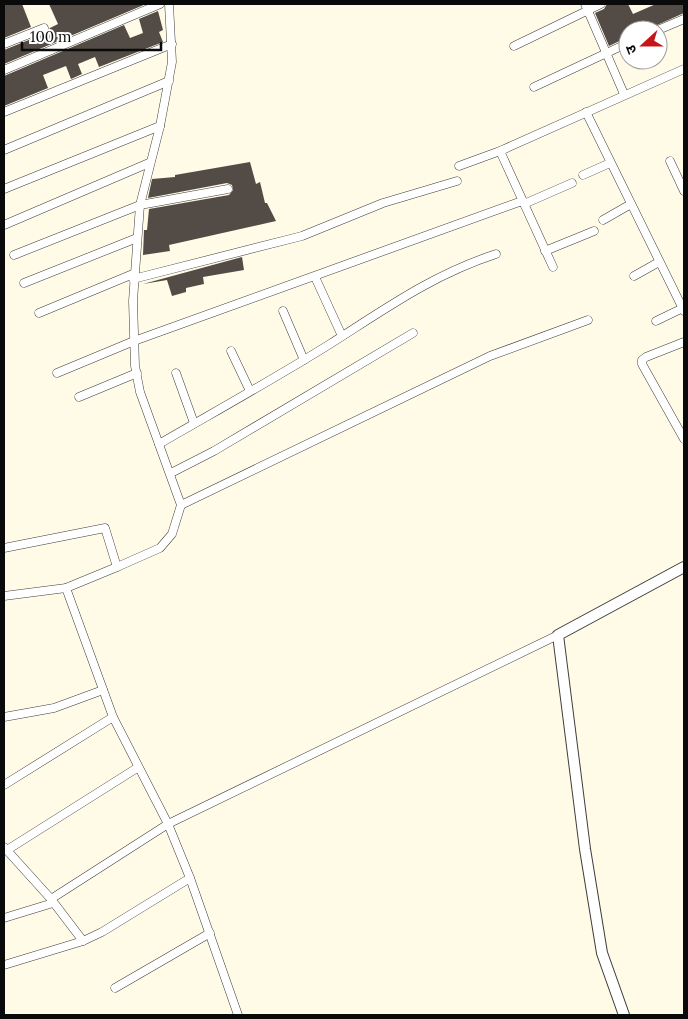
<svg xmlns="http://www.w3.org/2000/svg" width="688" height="1019" viewBox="0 0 688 1019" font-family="Lora,'Noto Sans Devanagari',serif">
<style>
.building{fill:#534b45}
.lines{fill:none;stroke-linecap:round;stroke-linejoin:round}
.minor-casing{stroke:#3d3d3d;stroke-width:9}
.tertiary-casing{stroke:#3d3d3d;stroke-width:12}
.minor{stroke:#fff;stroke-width:8}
.tertiary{stroke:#fff;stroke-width:10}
</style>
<rect width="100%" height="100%" fill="#fffbe6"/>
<!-- building -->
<g class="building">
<polygon points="4,4 22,4 31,27 4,38"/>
<polygon points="49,4 146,4 4,64 4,50 46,33 50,28 58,24"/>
<polygon points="607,4 628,4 633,14 656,4 684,4 684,13 646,30 628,30 628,37 609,46 595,13 604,9"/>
<polygon points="158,11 163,30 159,32 163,42 99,67 95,57 78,64 82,74 71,79 66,66 43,75 48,88 4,106 4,76 124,25 130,38 143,33 139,19"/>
<polygon points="250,162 256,184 260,182 265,203 267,203 276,221 169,245 170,251 143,255 144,230 147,230 149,209 229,195 233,190 232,185 227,183 148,198 152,179 175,177 175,175"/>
<polygon points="242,257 244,270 203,277 204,284 186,288 186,292 172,296 167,280 143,284"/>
</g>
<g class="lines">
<defs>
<g id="minor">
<polyline points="585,4 624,94"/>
<polyline points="658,30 684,19"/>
<polyline points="4,44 44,28"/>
<polyline points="514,46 601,4"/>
<polyline points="4,70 160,4"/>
<polyline points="534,87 628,43"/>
<polyline points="4,112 172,44"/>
<polyline points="586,112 684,311"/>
<polyline points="4,150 169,81"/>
<polyline points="500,151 553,267"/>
<polyline points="670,161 684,191"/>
<polyline points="459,166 500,151 684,69"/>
<polyline points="583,175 610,163"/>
<polyline points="4,189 160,126"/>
<polyline points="524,204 572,183"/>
<polyline points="603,220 631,204"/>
<polyline points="4,225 149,163"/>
<polyline points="545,251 594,231"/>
<polyline points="14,255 140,205 228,189"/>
<polyline points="634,276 659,262"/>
<polyline points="315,277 342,336"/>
<polyline points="133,279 302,236 383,203 457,181"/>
<polyline points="24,283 137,238"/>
<polyline points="283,311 304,360"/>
<polyline points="39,313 133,274"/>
<polyline points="656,321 683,308"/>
<polyline points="684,342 646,357 642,360 642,364 684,439"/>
<polyline points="231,351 250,391"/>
<polyline points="57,373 134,341 522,201"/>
<polyline points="176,373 194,423"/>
<polyline points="79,397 137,373"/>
<path d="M159,444C216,411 274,379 330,344C385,309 432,275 496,254"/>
<polyline points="171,473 214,451 413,333"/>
<polyline points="181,505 490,356 588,320"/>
<polyline points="4,548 105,528 117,567 66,588 4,596"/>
<polyline points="117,567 160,548 172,534 181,505 140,392 135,366 133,301 140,205 160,126 172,62 169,4"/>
<polyline points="4,717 54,708 103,690"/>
<polyline points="4,785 113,717"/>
<polyline points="4,847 51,899 168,824 113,717 66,588"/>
<polyline points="7,850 137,768"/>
<polyline points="51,899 83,941"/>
<polyline points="4,918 53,903"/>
<polyline points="4,965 83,941 102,932 190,878"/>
<polyline points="115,988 210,933"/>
<polyline points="238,1015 190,878 168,824 558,635"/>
</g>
<polyline id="tertiary" points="624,1015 602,953 585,849 558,635 684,567"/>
</defs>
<!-- minor casing -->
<use href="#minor" class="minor-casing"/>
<!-- tertiary casing -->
<use href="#tertiary" class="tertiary-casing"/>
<!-- minor -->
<use href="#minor" class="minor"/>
<!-- tertiary -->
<use href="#tertiary" class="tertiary"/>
</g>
<!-- border -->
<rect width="688" height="1019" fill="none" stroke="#0a0a0a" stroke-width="10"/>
<!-- north arrow -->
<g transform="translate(643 45) rotate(249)"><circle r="24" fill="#ffffff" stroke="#9d9d9d"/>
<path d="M0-4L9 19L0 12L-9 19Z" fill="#c5161b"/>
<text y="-8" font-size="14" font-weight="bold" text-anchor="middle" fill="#0a0a0a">उ</text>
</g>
<!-- scale -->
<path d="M22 42v8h139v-8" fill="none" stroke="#0a0a0a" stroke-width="2.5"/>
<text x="30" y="42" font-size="15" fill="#0a0a0a" stroke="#ffffff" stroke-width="4" paint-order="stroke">100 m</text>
</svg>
